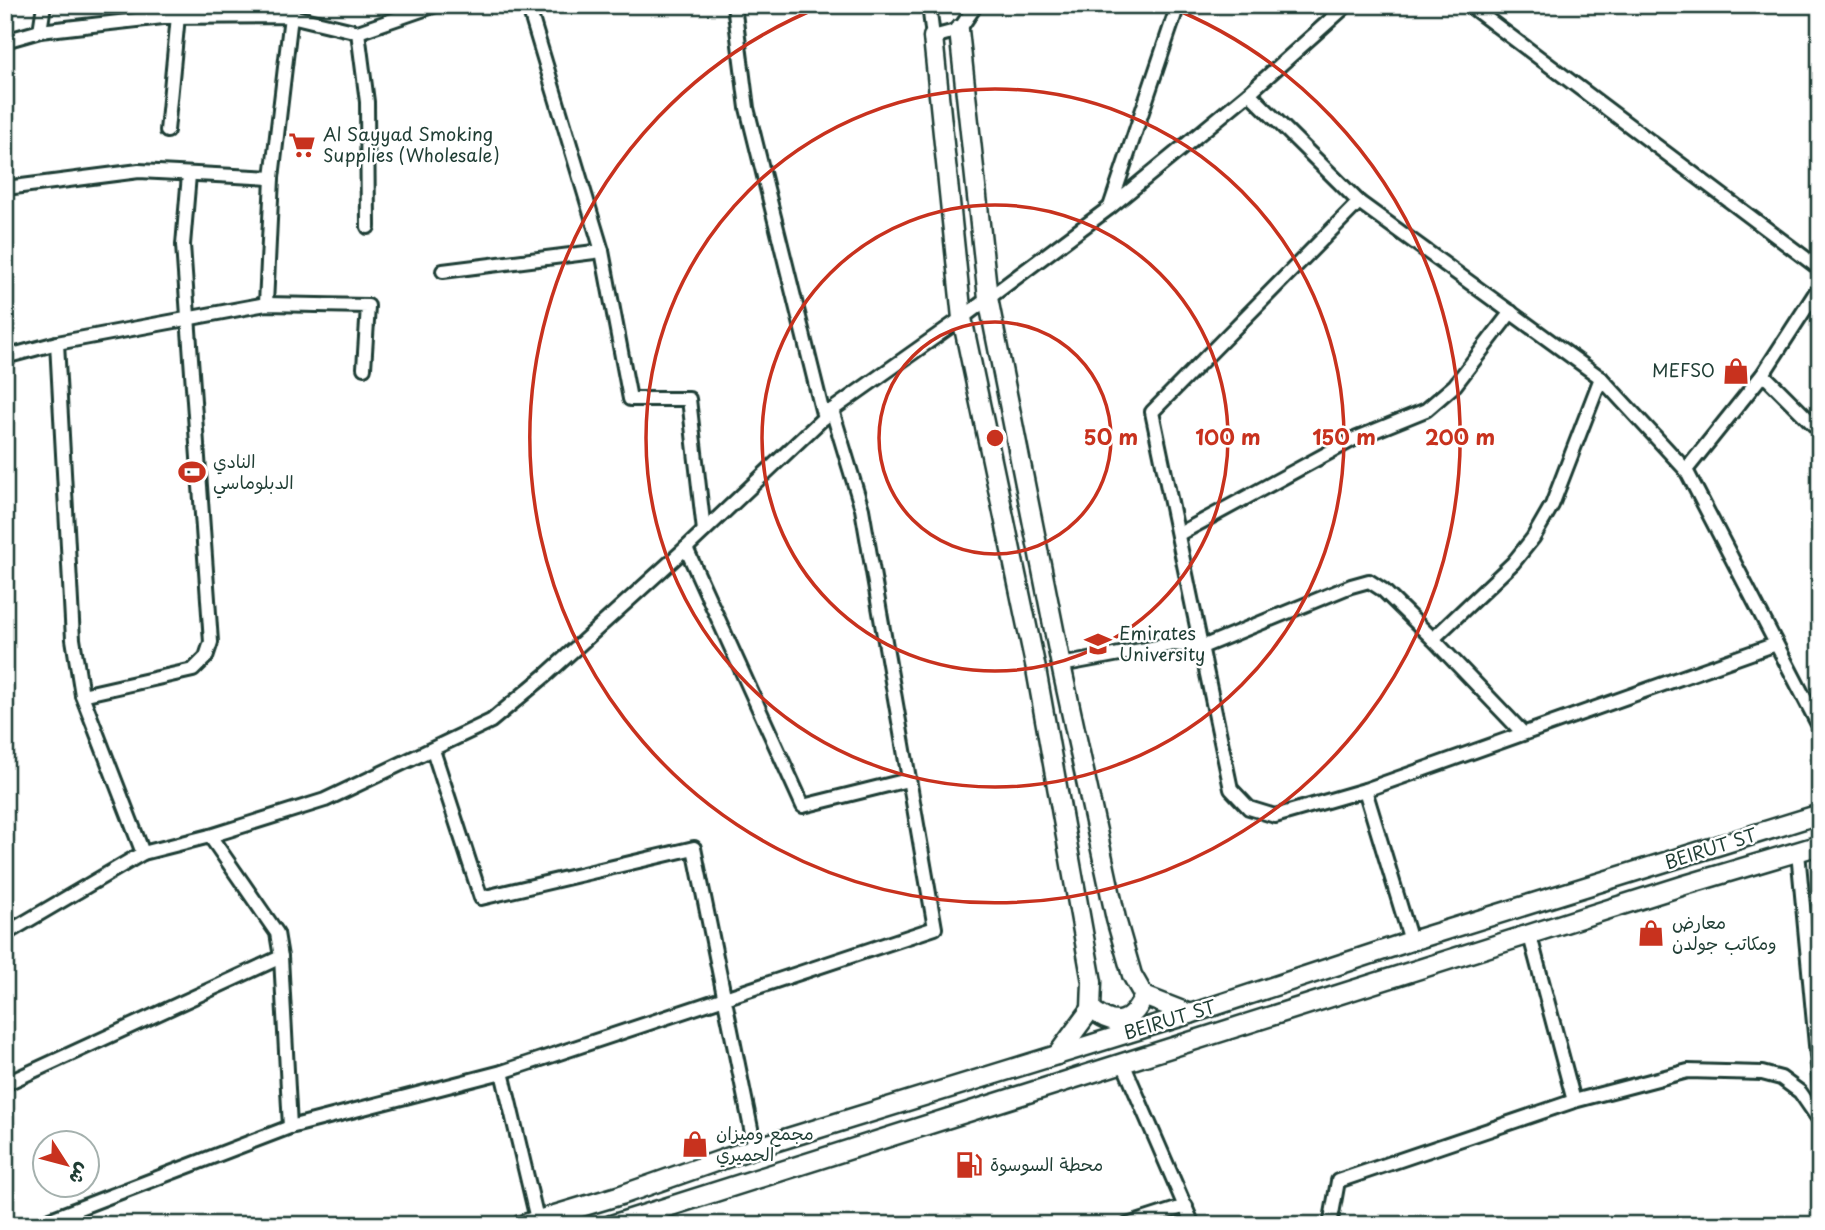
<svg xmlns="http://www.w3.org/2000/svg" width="1825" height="1230" viewBox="0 0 1825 1230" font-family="'Playpen Sans','Playpen Sans Arabic',sans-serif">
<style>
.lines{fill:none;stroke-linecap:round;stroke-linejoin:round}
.street-casing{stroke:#1f3d34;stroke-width:18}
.secondary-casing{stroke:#1f3d34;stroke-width:23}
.street{stroke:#fff;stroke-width:12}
.secondary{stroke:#fff;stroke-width:18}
.ring{fill:none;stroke:#c8321e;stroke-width:3.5}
.labels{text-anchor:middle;stroke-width:5;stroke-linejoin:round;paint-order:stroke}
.poi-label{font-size:18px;fill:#1f3d34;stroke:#fff;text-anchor:start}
.street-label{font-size:18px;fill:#1f3d34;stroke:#fff}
.centre{fill:#c8321e;stroke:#fff;stroke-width:3.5}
.ring-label{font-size:21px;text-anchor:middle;font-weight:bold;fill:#c8321e;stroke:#fff;stroke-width:5;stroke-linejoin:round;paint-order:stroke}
</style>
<rect width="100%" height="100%" fill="#fff"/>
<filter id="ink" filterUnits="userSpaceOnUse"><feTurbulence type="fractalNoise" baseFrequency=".0143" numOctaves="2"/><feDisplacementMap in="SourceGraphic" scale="14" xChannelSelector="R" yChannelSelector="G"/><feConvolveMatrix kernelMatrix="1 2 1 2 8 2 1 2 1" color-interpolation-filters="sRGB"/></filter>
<g filter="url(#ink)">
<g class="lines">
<defs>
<g id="street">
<polyline points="528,5 602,251 630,399 689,399 704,531"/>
<polyline points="734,5 747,108 824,418"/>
<polyline points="929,5 933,37 959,30 976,5"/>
<polyline points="1469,5 1820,269"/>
<polyline points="40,31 44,5"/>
<polyline points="358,32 367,102 368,227"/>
<polyline points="5,41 40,31 163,17 291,16 358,32 436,5"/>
<polyline points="1249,93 1359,202 1601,378 1686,470 1820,728"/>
<polyline points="167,131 178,16"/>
<polyline points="5,184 14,187 139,171 272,178"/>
<polyline points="1359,202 1152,412 1231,789 1249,808 1275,816 1365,790 1776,644"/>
<polyline points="1110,207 1178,5"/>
<polyline points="443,271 602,251"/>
<polyline points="266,304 272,178 291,16"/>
<polyline points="57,343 73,639 82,695"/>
<polyline points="5,357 57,343 266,304 368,306 364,368"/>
<polyline points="1763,374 1820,431"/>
<polyline points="1686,470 1763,374 1820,286"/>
<polyline points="1179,534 1352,440 1426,410 1455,385 1511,312"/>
<polyline points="686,548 803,806 908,780"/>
<polyline points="1433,639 1513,563 1533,538 1552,505 1601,378"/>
<polyline points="1061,665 1173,644 1202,647 1351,586 1369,581 1383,590 1433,639 1523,733"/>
<polyline points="433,750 481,898 694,848 755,1148"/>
<polyline points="1365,790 1411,941"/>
<polyline points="210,836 277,933 281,957 290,1127"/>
<polyline points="1798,852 1820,1088"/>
<polyline points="143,853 82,695 193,670 206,657 211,642 183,245 189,175"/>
<polyline points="5,914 10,931"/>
<polyline points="5,934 143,853 210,836 325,800 491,721 546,675 686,548 832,410 962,318 1109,208 1249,93 1347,5"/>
<polyline points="1530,936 1574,1101"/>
<polyline points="1123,1063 1193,1225"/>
<polyline points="502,1072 537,1219"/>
<polyline points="5,1084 281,957"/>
<polyline points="35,1225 290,1127 502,1072 935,928 862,509 832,410"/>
<polyline points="1127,1225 1186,1206"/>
<polyline points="1330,1225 1338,1181 1574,1101 1688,1071 1762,1073 1781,1078 1800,1092 1820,1121"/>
</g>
<g id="secondary">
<polyline points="959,30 988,298 1061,665 1116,919 1132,975 1144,996 1190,1014"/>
<polyline points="933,37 962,318 1036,669 1092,982 1091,1009 1057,1055"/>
<path d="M1091,1009C1115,1028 1131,1025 1144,996"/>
<polyline points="521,1225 621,1195 755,1148 1190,1014 1411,941 1820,814"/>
<polyline points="611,1225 1685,885 1820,845"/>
</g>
</defs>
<!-- street casing -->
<use href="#street" class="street-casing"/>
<!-- secondary casing -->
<use href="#secondary" class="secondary-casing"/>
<!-- street -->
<use href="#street" class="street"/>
<!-- secondary -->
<use href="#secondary" class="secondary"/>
</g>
</g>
<!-- distance rings -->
<g class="ring">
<circle cx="995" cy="438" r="116"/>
<circle cx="995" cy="438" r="233"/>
<circle cx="995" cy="438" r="349"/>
<path d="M1165 5A465 465 0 1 1 825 5"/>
</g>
<!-- icons -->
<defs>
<symbol id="supermarket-bare" viewBox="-9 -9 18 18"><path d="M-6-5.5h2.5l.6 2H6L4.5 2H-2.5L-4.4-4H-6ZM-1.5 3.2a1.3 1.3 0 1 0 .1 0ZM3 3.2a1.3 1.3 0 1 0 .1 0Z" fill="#c8321e" stroke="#fff" stroke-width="2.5" paint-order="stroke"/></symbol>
<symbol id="shop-bare" viewBox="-9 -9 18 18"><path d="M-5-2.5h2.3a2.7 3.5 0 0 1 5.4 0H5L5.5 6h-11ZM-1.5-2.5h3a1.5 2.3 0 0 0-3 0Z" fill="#c8321e" stroke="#fff" stroke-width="2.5" paint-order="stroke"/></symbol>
<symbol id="stadium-bare" viewBox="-9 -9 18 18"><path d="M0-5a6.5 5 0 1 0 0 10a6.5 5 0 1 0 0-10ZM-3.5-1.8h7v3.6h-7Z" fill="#c8321e" stroke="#fff" stroke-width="2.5" paint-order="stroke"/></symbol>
<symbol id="university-bare" viewBox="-9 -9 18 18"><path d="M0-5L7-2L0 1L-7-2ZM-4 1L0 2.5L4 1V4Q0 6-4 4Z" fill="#c8321e" stroke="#fff" stroke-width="2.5" paint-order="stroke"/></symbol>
<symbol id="fuel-bare" viewBox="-9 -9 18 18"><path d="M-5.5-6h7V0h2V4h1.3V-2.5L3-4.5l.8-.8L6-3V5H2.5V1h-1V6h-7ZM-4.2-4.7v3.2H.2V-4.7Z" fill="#c8321e" stroke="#fff" stroke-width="2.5" paint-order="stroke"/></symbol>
</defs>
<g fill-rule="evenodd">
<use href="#supermarket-bare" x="283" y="126" width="38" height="38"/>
<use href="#shop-bare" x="1717" y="352" width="38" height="38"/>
<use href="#stadium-bare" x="173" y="453" width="38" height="38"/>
<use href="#university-bare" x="1079" y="625" width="38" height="38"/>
<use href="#shop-bare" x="1632" y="914" width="38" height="38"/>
<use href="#shop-bare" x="676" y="1125" width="38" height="38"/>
<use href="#fuel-bare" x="950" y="1146" width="38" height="38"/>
</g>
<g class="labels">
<!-- poi labels -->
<g class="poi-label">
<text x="323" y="141">Al Sayyad Smoking<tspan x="323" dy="21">Supplies (Wholesale)</tspan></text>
<text x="1715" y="377" text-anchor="end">MEFSO</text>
<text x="213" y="468">النادي<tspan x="213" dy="21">الدبلوماسي</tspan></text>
<text x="1119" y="640">Emirates<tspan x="1119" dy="21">University</tspan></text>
<text x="1672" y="929">معارض<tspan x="1672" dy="21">ومكاتب جولدن</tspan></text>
<text x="716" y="1140">مجمع وميزان<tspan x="716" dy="21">الحميري</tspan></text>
<text x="990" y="1171">محطة السوسوة</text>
</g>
<!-- street labels -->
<g class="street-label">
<text transform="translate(1711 849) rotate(-18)" y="6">BEIRUT ST</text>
<text transform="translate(1170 1020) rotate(-17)" y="6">BEIRUT ST</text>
</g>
</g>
<circle cx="995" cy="438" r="10" class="centre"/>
<g class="ring-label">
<text x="1111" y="445">50 m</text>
<text x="1228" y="445">100 m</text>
<text x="1344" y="445">150 m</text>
<text x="1460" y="445">200 m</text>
</g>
<!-- margin -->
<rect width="1825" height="1230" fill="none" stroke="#fff" stroke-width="28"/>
<rect x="14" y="14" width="1797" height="1202" fill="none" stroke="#1f3d34" stroke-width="2.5" filter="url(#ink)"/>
<!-- north arrow -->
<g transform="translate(66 1164) rotate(126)"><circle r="33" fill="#ffffff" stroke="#a5b1ae" stroke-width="2"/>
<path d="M0-5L12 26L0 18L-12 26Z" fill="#c8321e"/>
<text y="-10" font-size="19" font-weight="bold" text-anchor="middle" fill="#1f3d34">ش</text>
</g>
</svg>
